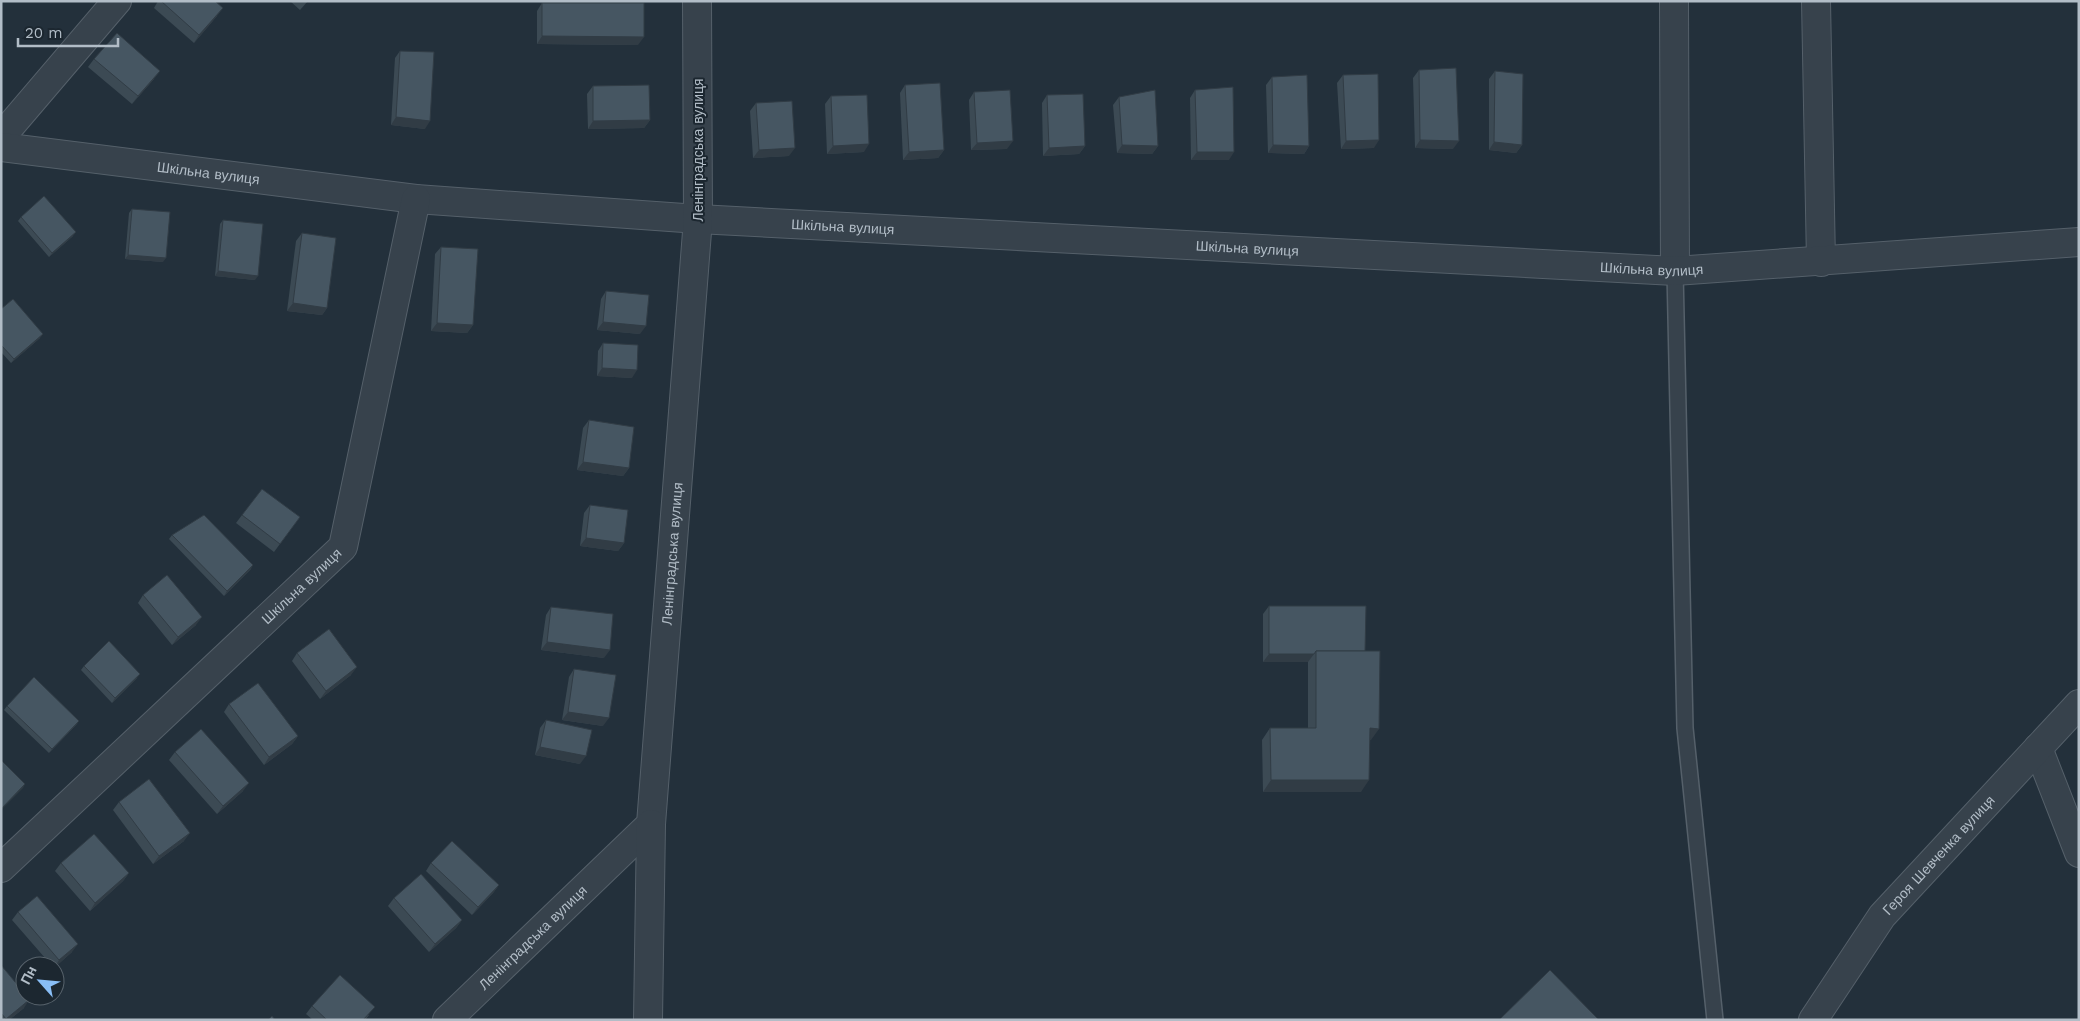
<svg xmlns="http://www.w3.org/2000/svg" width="2080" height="1021" viewBox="0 0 2080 1021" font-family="'Work Sans',sans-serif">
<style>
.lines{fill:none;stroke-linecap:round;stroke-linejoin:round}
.lane-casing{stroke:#55606a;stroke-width:18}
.street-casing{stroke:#55606a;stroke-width:30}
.lane{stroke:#37424c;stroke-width:15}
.street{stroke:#37424c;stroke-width:28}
.wall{fill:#3c4a54}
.shaded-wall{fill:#313c45}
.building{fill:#465662;stroke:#313c45}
.labels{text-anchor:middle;stroke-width:4;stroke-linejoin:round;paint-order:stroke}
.street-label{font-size:14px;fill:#b2bdc7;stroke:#1c2730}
</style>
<rect width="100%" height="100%" fill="#23303b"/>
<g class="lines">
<defs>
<polyline id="lane" points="1675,271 1685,728 1715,1020"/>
<g id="street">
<polyline points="1674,1 1675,271"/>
<polyline points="1816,1 1821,262"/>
<polyline points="1,137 117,1"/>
<path id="s1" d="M1,147L416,199L698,219L1675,271L2079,242"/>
<polyline points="2038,748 2079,853"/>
<path id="s2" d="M1,868L343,547L416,199"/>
<path id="s3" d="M447,1020L651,824L698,219L697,1"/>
<polyline points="648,1020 651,824"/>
<path id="s4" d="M1813,1020L1882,916L2079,704"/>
</g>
</defs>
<!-- lane casing -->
<use href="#lane" class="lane-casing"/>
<!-- street casing -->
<use href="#street" class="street-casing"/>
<!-- lane -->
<use href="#lane" class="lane"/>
<!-- street -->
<use href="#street" class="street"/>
</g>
<!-- wall -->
<g class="wall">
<polygon points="158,1 215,1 217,16 194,43 154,8"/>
<polygon points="290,1 308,1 300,10"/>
<polygon points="542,3 638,45 537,44 537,11"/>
<polygon points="400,51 425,129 391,125 395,58"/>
<polygon points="94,59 154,79 132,104 88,67"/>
<polygon points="1419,70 1453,149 1415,148 1413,78"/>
<polygon points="1495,71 1522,145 1516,153 1489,150 1489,79"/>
<polygon points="1343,75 1374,148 1341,149 1337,83"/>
<polygon points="1272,77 1309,146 1304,154 1268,153 1266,85"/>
<polygon points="905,85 944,150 938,158 903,160 900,93"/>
<polygon points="593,86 650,120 644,128 588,129 587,94"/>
<polygon points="1195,90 1229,160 1191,160 1190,98"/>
<polygon points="974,92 1007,149 971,150 969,100"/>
<polygon points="1047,95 1085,146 1079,154 1043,156 1042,103"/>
<polygon points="831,96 864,152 827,154 825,104"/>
<polygon points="1119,97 1158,146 1152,154 1117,153 1113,105"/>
<polygon points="756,103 789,156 753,158 750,111"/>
<polygon points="132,209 163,262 125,259 129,213"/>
<polygon points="21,217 73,236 49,257 18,221"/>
<polygon points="223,220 255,280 215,276 220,224"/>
<polygon points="302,233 327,308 322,315 287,311 296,241"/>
<polygon points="441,247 473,325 467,333 431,331 435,254"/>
<polygon points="606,291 640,334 597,330 601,299"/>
<polygon points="1,309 40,338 11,363 1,352"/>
<polygon points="603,343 632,378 597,376 598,351"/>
<polygon points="589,420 629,468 623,476 577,470 583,428"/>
<polygon points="590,505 624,543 618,551 580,546 584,513"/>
<polygon points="242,515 300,517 274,552 236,523"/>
<polygon points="172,535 251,569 224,596 169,539"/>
<polygon points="143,595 196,625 172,645 138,603"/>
<polygon points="1269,606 1365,651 1371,740 1370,740 1361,792 1263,792 1262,740 1270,728 1308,728 1308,662 1263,662 1263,614"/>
<polygon points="551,607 604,658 541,650 546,615"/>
<polygon points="297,653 351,675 320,699 292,661"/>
<polygon points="84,666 137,678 112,703 81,670"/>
<polygon points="574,669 603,726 562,720 569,677"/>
<polygon points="229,704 298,736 292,744 264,765 224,712"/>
<polygon points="7,706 79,721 76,725 49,753 4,710"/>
<polygon points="546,720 580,764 535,755 540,728"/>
<polygon points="175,752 243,791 217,814 169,760"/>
<polygon points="119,802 184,841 153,864 113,810"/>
<polygon points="61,863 129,873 123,881 90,911 55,871"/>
<polygon points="431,863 499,885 493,893 472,915 426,871"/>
<polygon points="394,898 462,920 456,928 429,952 388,906"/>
<polygon points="18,912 72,952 55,967 55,966 52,966 12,920"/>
<polygon points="1,965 24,1008 9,1020 1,1020"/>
<polygon points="312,1006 369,1015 365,1020 313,1020 306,1014"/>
</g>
<!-- shaded-wall -->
<g class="shaded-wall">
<polygon points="223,8 217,16 194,43 199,35"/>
<polygon points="542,36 644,37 638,45 537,44"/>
<polygon points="160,71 154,79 132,104 138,96"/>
<polygon points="396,117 430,121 425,129 391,125"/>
<polygon points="650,120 644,128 588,129 593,121"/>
<polygon points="1379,140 1374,148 1341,149 1346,141"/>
<polygon points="1420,140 1459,141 1453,149 1415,148"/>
<polygon points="1013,141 1007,149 971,150 977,143"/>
<polygon points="1494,142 1522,145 1516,153 1489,150"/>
<polygon points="869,144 864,152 827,154 833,146"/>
<polygon points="1122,145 1158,146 1152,154 1117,153"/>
<polygon points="1273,145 1309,146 1304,154 1268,153"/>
<polygon points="1085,146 1079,154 1043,156 1049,148"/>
<polygon points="795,148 789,156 753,158 759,150"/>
<polygon points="944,150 938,158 903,160 909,152"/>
<polygon points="1197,152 1234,152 1229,160 1191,160"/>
<polygon points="76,232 73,236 49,257 52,253"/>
<polygon points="128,255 166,258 163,262 125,259"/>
<polygon points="218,271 258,276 255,280 215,276"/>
<polygon points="293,303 327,308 322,315 287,311"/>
<polygon points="603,322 646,326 640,334 597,330"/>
<polygon points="437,323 473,325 467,333 431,331"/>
<polygon points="43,334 40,338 11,363 14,359"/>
<polygon points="602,368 637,370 632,378 597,376"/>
<polygon points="583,462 629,468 623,476 577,470"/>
<polygon points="586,538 624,543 618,551 580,546"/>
<polygon points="253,565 251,569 224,596 227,591"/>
<polygon points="202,617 196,625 172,645 178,637"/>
<polygon points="547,642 610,650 604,658 541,650"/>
<polygon points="1269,654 1314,654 1308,662 1263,662"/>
<polygon points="357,667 351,675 320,699 326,691"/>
<polygon points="140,674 137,678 112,703 115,698"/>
<polygon points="568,712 609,718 603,726 562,720"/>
<polygon points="79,721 76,725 49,753 52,749"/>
<polygon points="1370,728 1379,729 1371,740 1362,740"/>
<polygon points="298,736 292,744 264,765 269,757"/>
<polygon points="540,747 586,756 580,764 535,755"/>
<polygon points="1271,780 1369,780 1361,792 1263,792"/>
<polygon points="249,783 243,791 217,814 223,806"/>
<polygon points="25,784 23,788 1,810 1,809"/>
<polygon points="190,833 184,841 153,864 159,856"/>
<polygon points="129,873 123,881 90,911 95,903"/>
<polygon points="499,885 493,893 472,915 478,907"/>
<polygon points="462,920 456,928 429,952 435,944"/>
<polygon points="78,944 72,952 55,967 59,960"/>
<polygon points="29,1000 24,1008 9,1020 5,1020"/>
</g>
<!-- building -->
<g class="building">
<polygon points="161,1 215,1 223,8 199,35"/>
<polygon points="542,3 644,3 644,37 542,36"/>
<polygon points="117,33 160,71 138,96 94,59"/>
<polygon points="400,51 434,52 430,121 396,117"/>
<polygon points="1456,68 1459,141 1420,140 1419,70"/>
<polygon points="1495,71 1523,74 1522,145 1494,142"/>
<polygon points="1378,74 1379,140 1346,141 1343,75"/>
<polygon points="1307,75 1309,146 1273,145 1272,77"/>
<polygon points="940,83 944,150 909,152 905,85"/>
<polygon points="649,85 650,120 593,121 593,86"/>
<polygon points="1233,87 1234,152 1197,152 1195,90"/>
<polygon points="1010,90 1013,141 977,143 974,92"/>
<polygon points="1155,90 1158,146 1122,145 1119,97"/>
<polygon points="1083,94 1085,146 1049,148 1047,95"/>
<polygon points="867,95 869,144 833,146 831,96"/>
<polygon points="792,101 795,148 759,150 756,103"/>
<polygon points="44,196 76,232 52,253 21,217"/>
<polygon points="132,209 170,212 166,258 128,255"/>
<polygon points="223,220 263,224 258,276 218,271"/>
<polygon points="302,233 336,238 327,308 293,303"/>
<polygon points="441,247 478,249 473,325 437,323"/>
<polygon points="606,291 649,295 646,326 603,322"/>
<polygon points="13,299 43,334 14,359 1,345 1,309"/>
<polygon points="603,343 638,345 637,370 602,368"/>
<polygon points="589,420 634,427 629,468 583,462"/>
<polygon points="262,489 300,517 280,544 242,515"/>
<polygon points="590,505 628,510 624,543 586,538"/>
<polygon points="204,515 253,565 227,591 172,535"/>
<polygon points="167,575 202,617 178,637 143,595"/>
<polygon points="1269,606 1366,606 1365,651 1316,651 1314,654 1269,654"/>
<polygon points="551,607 613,614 610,650 547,642"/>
<polygon points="329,629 357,667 326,691 297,653"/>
<polygon points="109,641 140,674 115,698 84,666"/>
<polygon points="1316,651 1380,651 1379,729 1370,728 1369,780 1271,780 1270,728 1316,728"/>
<polygon points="574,669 616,675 609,718 568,712"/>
<polygon points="34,677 79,721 52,749 7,706"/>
<polygon points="258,683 298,736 269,757 229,704"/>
<polygon points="546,720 592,730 586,756 540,747"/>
<polygon points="201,729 249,783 223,806 175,752"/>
<polygon points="1,760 25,784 1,809"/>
<polygon points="149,779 190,833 159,856 119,802"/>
<polygon points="94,834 129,873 95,903 61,863"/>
<polygon points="452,841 499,885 478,907 431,863"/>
<polygon points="421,874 462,920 435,944 394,898"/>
<polygon points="37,896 78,944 59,960 18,912"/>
<polygon points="1,965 25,994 25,996 26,996 29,1000 6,1019 1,1013"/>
<polygon points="1550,970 1599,1020 1499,1020"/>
<polygon points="340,975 375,1007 363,1020 327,1020 312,1006"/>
<polygon points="272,1016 275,1020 268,1020"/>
</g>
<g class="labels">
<!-- street labels -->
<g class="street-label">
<text transform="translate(698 150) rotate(-90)" y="5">Ленінградська вулиця</text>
<text dy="5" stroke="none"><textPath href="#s1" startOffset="209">Шкільна вулиця</textPath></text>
<text dy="5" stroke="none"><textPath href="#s1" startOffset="846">Шкільна вулиця</textPath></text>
<text dy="5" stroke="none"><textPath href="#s1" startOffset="1251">Шкільна вулиця</textPath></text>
<text dy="5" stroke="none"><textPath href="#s1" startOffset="1656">Шкільна вулиця</textPath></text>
<text dy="5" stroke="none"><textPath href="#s3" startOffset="554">Ленінградська вулиця</textPath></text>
<text dy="5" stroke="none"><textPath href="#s2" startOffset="412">Шкільна вулиця</textPath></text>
<text dy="5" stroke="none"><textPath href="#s4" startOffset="208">Героя Шевченка вулиця</textPath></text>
<text dy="5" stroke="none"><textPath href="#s3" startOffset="119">Ленінградська вулиця</textPath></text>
</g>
</g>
<!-- border -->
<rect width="2080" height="1021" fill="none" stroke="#b2bdc7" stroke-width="5"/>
<!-- north arrow -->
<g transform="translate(40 981) rotate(297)"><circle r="24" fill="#1c2730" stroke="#58636c"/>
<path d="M0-4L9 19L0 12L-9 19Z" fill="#89bef6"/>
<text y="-8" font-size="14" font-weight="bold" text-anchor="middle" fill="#b2bdc7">Пн</text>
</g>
<!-- scale -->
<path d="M18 38v8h100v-8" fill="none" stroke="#b2bdc7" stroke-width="2.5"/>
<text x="25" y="38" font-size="15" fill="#b2bdc7" stroke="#1c2730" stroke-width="4" paint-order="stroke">20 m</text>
</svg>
